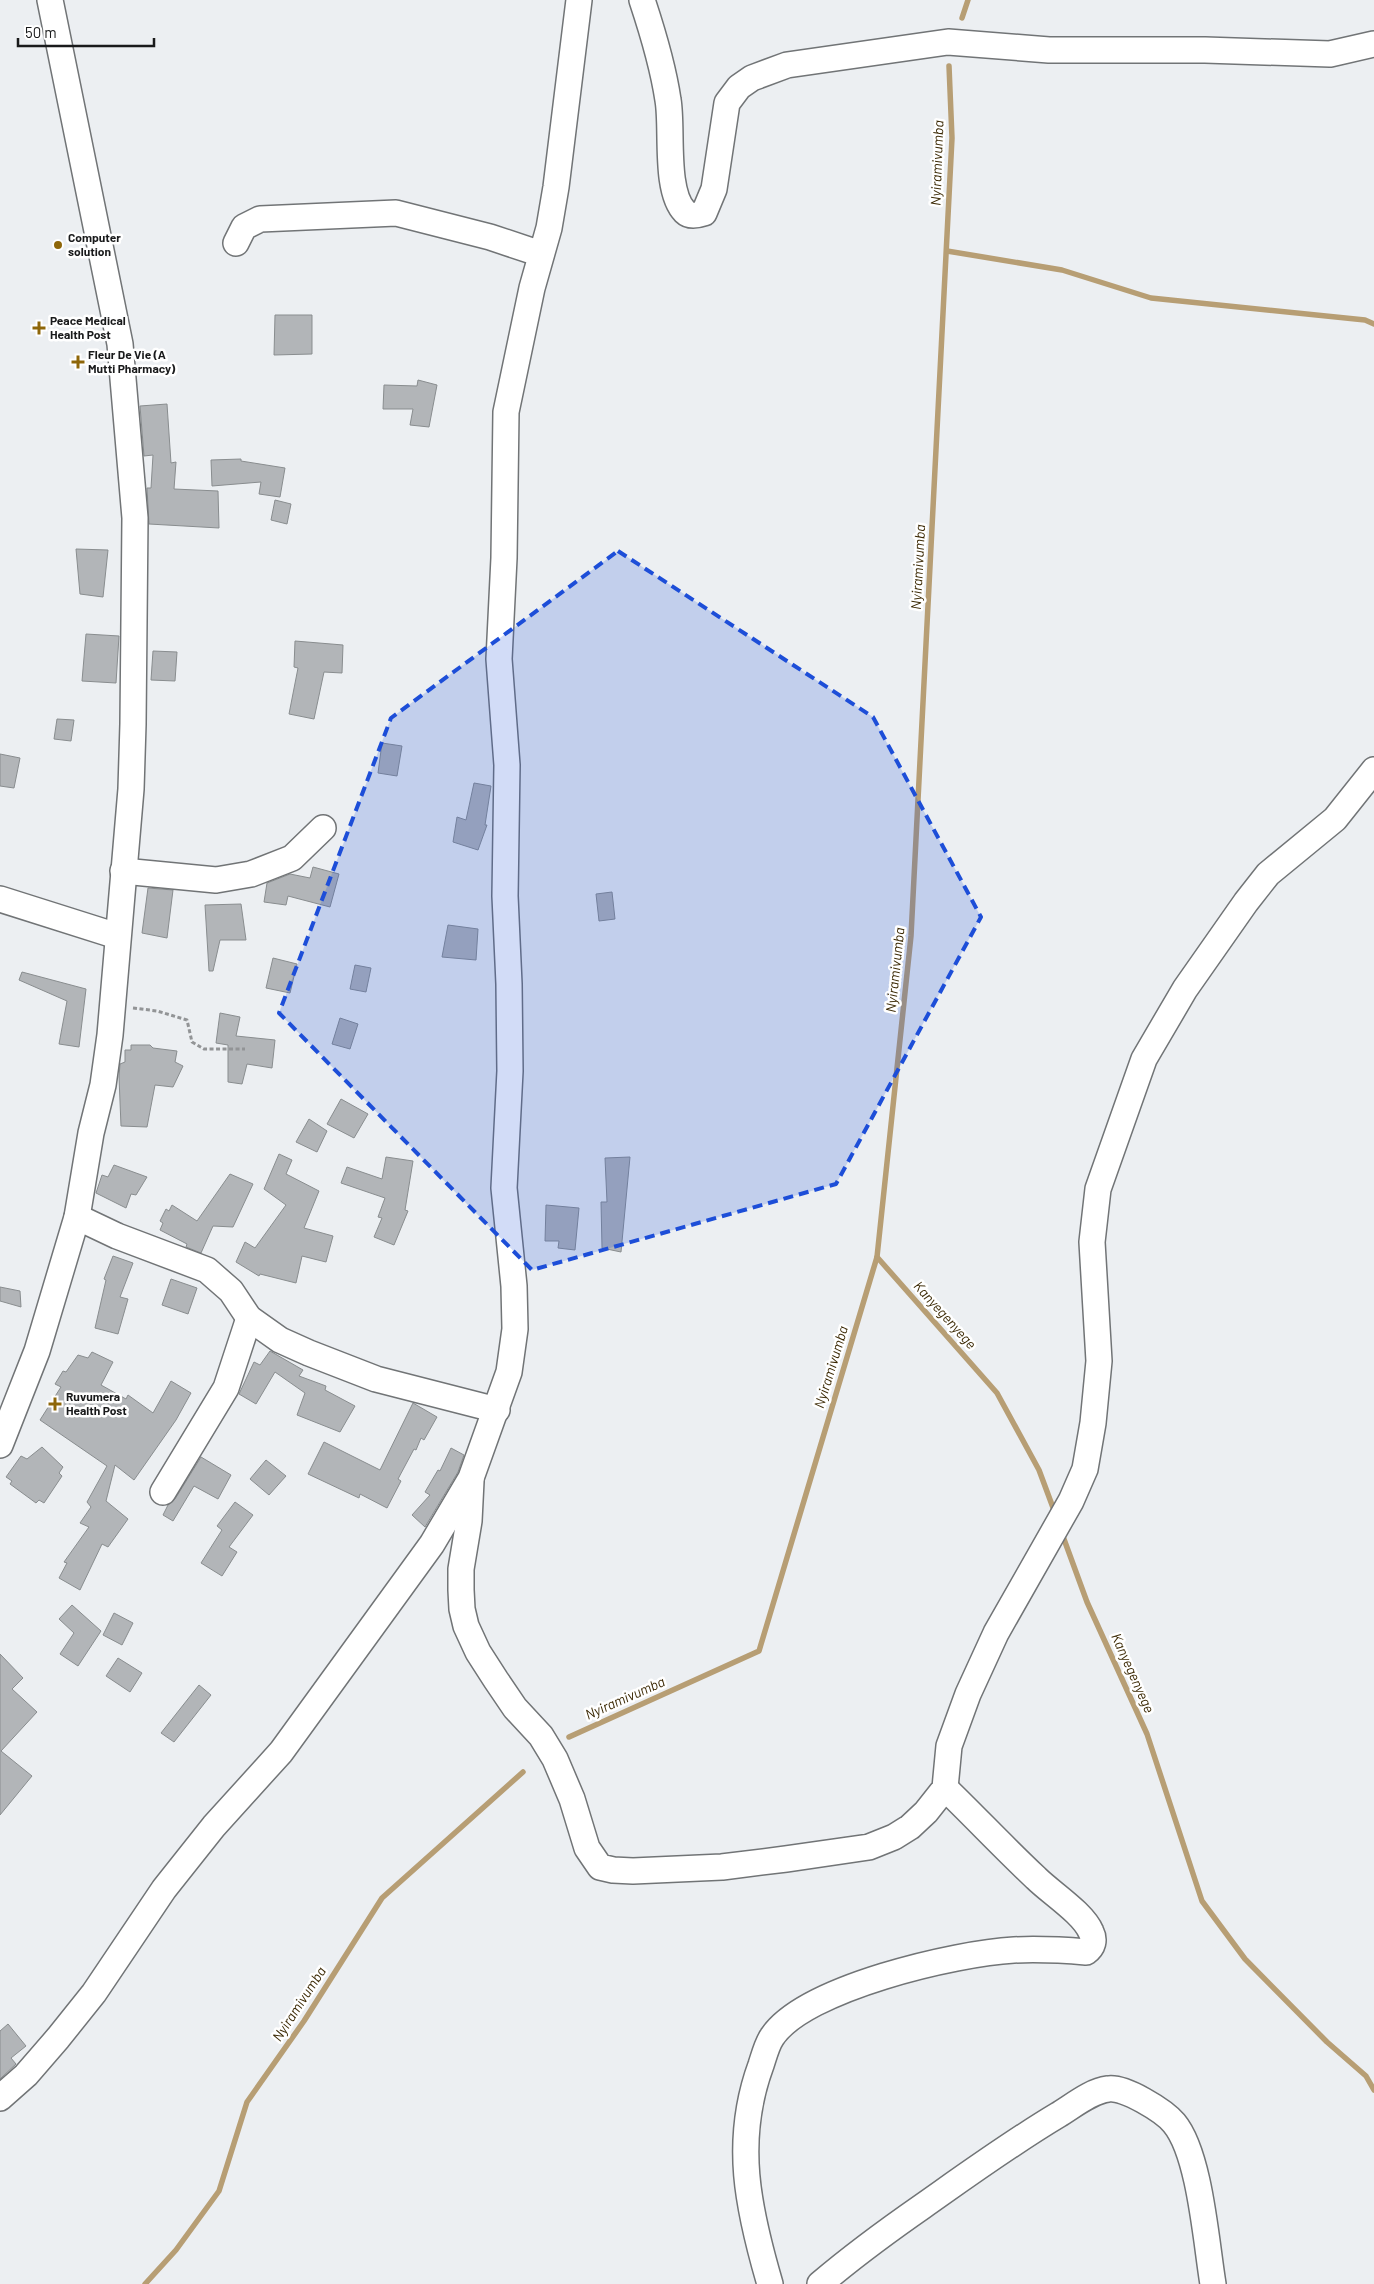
<svg xmlns="http://www.w3.org/2000/svg" width="1374" height="2284" viewBox="0 0 1374 2284" font-family="Barlow,sans-serif">
<style>
.lines{fill:none;stroke-linecap:round;stroke-linejoin:round}
.stream{stroke:#b79e74;stroke-width:5.5}
.building{fill:#b2b5b8;stroke:#898d8f}
.minor-casing{stroke:#717476;stroke-width:28}
.path{stroke:#929496;stroke-width:3;stroke-dasharray:4 2.5;stroke-linecap:butt}
.minor{stroke:#fff;stroke-width:25}
.marked{fill:#1d4ed8;fill-opacity:0.2;stroke:#1d4ed8;stroke-width:4;stroke-dasharray:10 6;stroke-linejoin:round}
.poi-dot{fill:#8e6609;stroke:#fff;stroke-width:2}
.labels{text-anchor:middle;stroke-width:5;stroke-linejoin:round;paint-order:stroke}
.poi-label{font-size:12px;font-weight:bold;fill:#191a1b;stroke:#fff;text-anchor:start}
.water-label{font-size:14px;font-style:italic;fill:#3b2904;stroke:#fff}
</style>
<rect width="100%" height="100%" fill="#eceff2"/>
<g class="lines">
<!-- stream -->
<g class="stream">
<polyline points="962,18 968,0"/>
<polyline points="947,251 1062,270 1151,298 1365,320 1374,324"/>
<polyline points="877,1257 997,1393 1039,1470 1055,1513"/>
<polyline points="1061,1531 1087,1602 1147,1734 1202,1901 1245,1959 1327,2042 1366,2076 1374,2090"/>
<polyline points="569,1737 759,1651 877,1257 911,936 952,138 949,66"/>
<polyline points="145,2284 176,2250 219,2191 247,2102 304,2021 382,1898 523,1772"/>
</g>
</g>
<!-- building -->
<g class="building">
<polygon points="275,315 312,315 312,354 274,355"/>
<polygon points="418,380 437,385 429,427 410,425 413,409 383,409 384,385 417,386"/>
<polygon points="167,404 171,463 176,462 174,489 218,491 219,528 149,524 147,488 151,488 153,455 144,456 140,406"/>
<polygon points="241,459 241,461 285,468 280,497 259,494 261,482 212,486 211,460"/>
<polygon points="275,500 291,504 287,524 271,520"/>
<polygon points="76,549 108,550 103,597 80,594"/>
<polygon points="86,634 119,636 116,683 82,681"/>
<polygon points="295,641 343,645 342,673 324,672 314,719 289,714 298,668 294,667"/>
<polygon points="153,651 177,652 175,681 151,680"/>
<polygon points="57,719 74,720 71,741 54,739"/>
<polygon points="382,743 402,746 397,776 378,773"/>
<polygon points="0,754 20,758 14,788 0,786"/>
<polygon points="474,783 491,786 485,825 487,825 478,850 453,842 457,817 466,820"/>
<polygon points="313,867 339,874 330,907 288,896 286,905 264,902 267,883 290,874 310,878"/>
<polygon points="148,888 173,890 167,938 142,933"/>
<polygon points="612,892 615,919 599,921 596,894"/>
<polygon points="241,904 246,940 220,940 213,971 209,971 205,905"/>
<polygon points="448,925 478,929 476,960 442,957"/>
<polygon points="273,958 297,964 290,993 266,988"/>
<polygon points="355,965 371,968 366,992 350,989"/>
<polygon points="22,972 86,989 79,1047 59,1044 67,1001 19,980"/>
<polygon points="220,1013 240,1017 236,1036 275,1040 272,1068 247,1064 242,1084 228,1082 228,1045 216,1043"/>
<polygon points="340,1018 358,1024 350,1049 332,1044"/>
<polygon points="131,1045 150,1045 153,1048 177,1051 175,1062 183,1066 173,1087 155,1085 147,1127 121,1126 119,1077 120,1064 125,1062 125,1050 131,1050"/>
<polygon points="341,1099 368,1114 354,1138 327,1124"/>
<polygon points="309,1119 327,1131 317,1152 296,1142"/>
<polygon points="279,1154 292,1160 286,1174 319,1191 304,1228 333,1236 326,1262 302,1256 296,1283 260,1274 259,1276 236,1262 245,1242 255,1248 286,1205 264,1189"/>
<polygon points="386,1157 413,1161 405,1210 408,1211 394,1245 374,1237 382,1218 378,1217 385,1198 341,1183 347,1167 382,1179"/>
<polygon points="630,1157 621,1252 602,1248 601,1202 607,1202 605,1158"/>
<polygon points="114,1165 147,1177 136,1195 131,1194 126,1208 96,1193 102,1175 108,1177"/>
<polygon points="230,1174 253,1184 233,1227 213,1226 201,1253 186,1247 187,1244 160,1230 163,1223 160,1221 166,1209 169,1211 172,1205 197,1221"/>
<polygon points="546,1205 579,1208 575,1250 558,1248 559,1241 545,1241"/>
<polygon points="113,1256 133,1263 120,1297 128,1299 118,1334 95,1328 106,1280 104,1279"/>
<polygon points="171,1279 197,1288 188,1314 162,1305"/>
<polygon points="0,1287 20,1291 21,1307 0,1301"/>
<polygon points="270,1351 303,1370 299,1376 326,1386 325,1390 355,1406 340,1432 297,1415 305,1393 275,1372 256,1404 239,1394 254,1362 260,1365"/>
<polygon points="92,1352 113,1362 101,1385 126,1399 128,1395 153,1413 171,1381 191,1393 176,1420 134,1480 115,1465 106,1501 128,1519 108,1547 102,1544 80,1590 59,1578 67,1563 64,1562 89,1527 80,1523 91,1507 87,1502 107,1466 40,1420 61,1387 55,1384 63,1371 66,1372 78,1355 88,1358"/>
<polygon points="413,1403 437,1417 424,1440 421,1438 416,1450 414,1449 398,1479 401,1481 387,1508 360,1494 359,1498 308,1474 324,1442 380,1470"/>
<polygon points="42,1447 63,1467 59,1473 62,1476 44,1503 39,1500 36,1503 10,1484 12,1481 6,1477 21,1456 27,1459"/>
<polygon points="451,1448 464,1455 458,1472 425,1527 412,1515 430,1495 425,1492 438,1470 440,1471"/>
<polygon points="201,1457 231,1475 218,1499 194,1486 173,1521 163,1515 168,1505 175,1499"/>
<polygon points="266,1460 286,1476 269,1495 250,1479"/>
<polygon points="235,1502 253,1515 229,1547 237,1552 222,1576 201,1563 222,1530 217,1526"/>
<polygon points="72,1605 101,1631 78,1666 60,1654 74,1633 59,1619"/>
<polygon points="114,1613 133,1623 122,1645 103,1635"/>
<polygon points="0,1654 23,1678 12,1689 37,1712 1,1751 32,1776 0,1815"/>
<polygon points="118,1658 142,1673 130,1692 106,1676"/>
<polygon points="199,1685 211,1695 174,1742 161,1733"/>
<polygon points="8,2024 26,2046 11,2058 16,2064 0,2079 0,2031"/>
</g>
<g class="lines">
<defs>
<g id="minor">
<path d="M642,0C653,33 663,66 668,100C673,128 664,191 685,212C690,217 698,215 704,213L714,189L727,103L739,87L752,78L787,65L948,42L1049,50H1205L1330,54L1374,44"/>
<polyline points="236,243 244,227 260,219 396,213 490,237 541,254"/>
<polyline points="123,871 216,880 251,874 292,858 323,828"/>
<polyline points="0,899 117,936"/>
<polyline points="77,1217 117,1236 207,1270 231,1291 249,1318 280,1340 309,1353 376,1379 497,1410"/>
<polyline points="0,1445 37,1351 77,1217 91,1133 103,1085 110,1035 131,789 133,724 135,518 120,344 50,0"/>
<polyline points="471,1481 469,1521 461,1569 461,1590 462,1609 466,1626 478,1652 496,1680 515,1708 541,1736 555,1759 572,1799 587,1848 600,1867 613,1870 633,1871 722,1867 786,1859 869,1847 894,1837 910,1827 926,1812 945,1788 949,1746 968,1694 996,1633 1071,1501 1085,1469 1093,1423 1099,1361 1092,1242 1098,1189 1144,1059 1185,989 1246,902 1268,874 1335,819 1374,770"/>
<polyline points="163,1492 226,1388 249,1318"/>
<polyline points="0,2098 26,2075 58,2038 94,1993 164,1889 214,1826 281,1752 432,1544 471,1478 509,1372 515,1329 514,1286 504,1188 510,1071 509,984 505,896 507,765 499,659 504,558 506,412 532,288 549,228 556,187 579,0"/>
<path d="M770,2284C748,2209 733,2141 761,2065C764,2056 767,2044 772,2037C804,1988 957,1953 1014,1950C1038,1949 1062,1950 1086,1952C1093,1947 1095,1940 1091,1932C1083,1913 1051,1893 1036,1878C1005,1849 976,1818 945,1788"/>
<path d="M820,2284C853,2256 887,2231 923,2206C967,2175 1011,2143 1058,2115C1073,2106 1091,2091 1108,2089C1124,2086 1164,2111 1174,2123C1200,2154 1206,2242 1213,2284"/>
</g>
</defs>
<!-- minor casing -->
<use href="#minor" class="minor-casing"/>
<!-- path -->
<polyline class="path" points="133,1008 157,1011 187,1020 192,1042 204,1049 245,1049"/>
<!-- minor -->
<use href="#minor" class="minor"/>
</g>
<!-- marked area -->
<path class="marked" d="M618,551L873,717L981,917L836,1184L532,1270L279,1013L391,718Z"/>
<!-- markers -->
<g class="poi-dot">
<circle cx="58" cy="245" r="5"/>
<path d="M36.5 320.5h5v5h5v5h-5v5h-5v-5h-5v-5h5z"/>
<path d="M75.5 354.5h5v5h5v5h-5v5h-5v-5h-5v-5h5z"/>
<path d="M52.5 1396.5h5v5h5v5h-5v5h-5v-5h-5v-5h5z"/>
</g>
<g class="labels">
<!-- poi labels -->
<g class="poi-label">
<text x="68" y="242">Computer<tspan x="68" dy="14">solution</tspan></text>
<text x="50" y="325">Peace Medical<tspan x="50" dy="14">Health Post</tspan></text>
<text x="88" y="359">Fleur De Vie (A<tspan x="88" dy="14">Mutti Pharmacy)</tspan></text>
<text x="66" y="1401">Ruvumera<tspan x="66" dy="14">Health Post</tspan></text>
</g>
<!-- water labels -->
<g class="water-label">
<text transform="translate(937 163) rotate(-88)" y="5">Nyiramivumba</text>
<text transform="translate(918 567) rotate(-87)" y="5">Nyiramivumba</text>
<text transform="translate(895 970) rotate(-84)" y="5">Nyiramivumba</text>
<text transform="translate(945 1315) rotate(48)" y="5">Kanyegenyege</text>
<text transform="translate(831 1367) rotate(-73)" y="5">Nyiramivumba</text>
<text transform="translate(1133 1673) rotate(66)" y="5">Kanyegenyege</text>
<text transform="translate(625 1698) rotate(-24)" y="5">Nyiramivumba</text>
<text transform="translate(299 2004) rotate(-57)" y="5">Nyiramivumba</text>
</g>
</g>
<!-- scale -->
<path d="M18 38v8h136v-8" fill="none" stroke="#191a1b" stroke-width="2.5"/>
<text x="25" y="38" font-size="15" fill="#191a1b" stroke="#ffffff" stroke-width="4" paint-order="stroke">50 m</text>
</svg>
